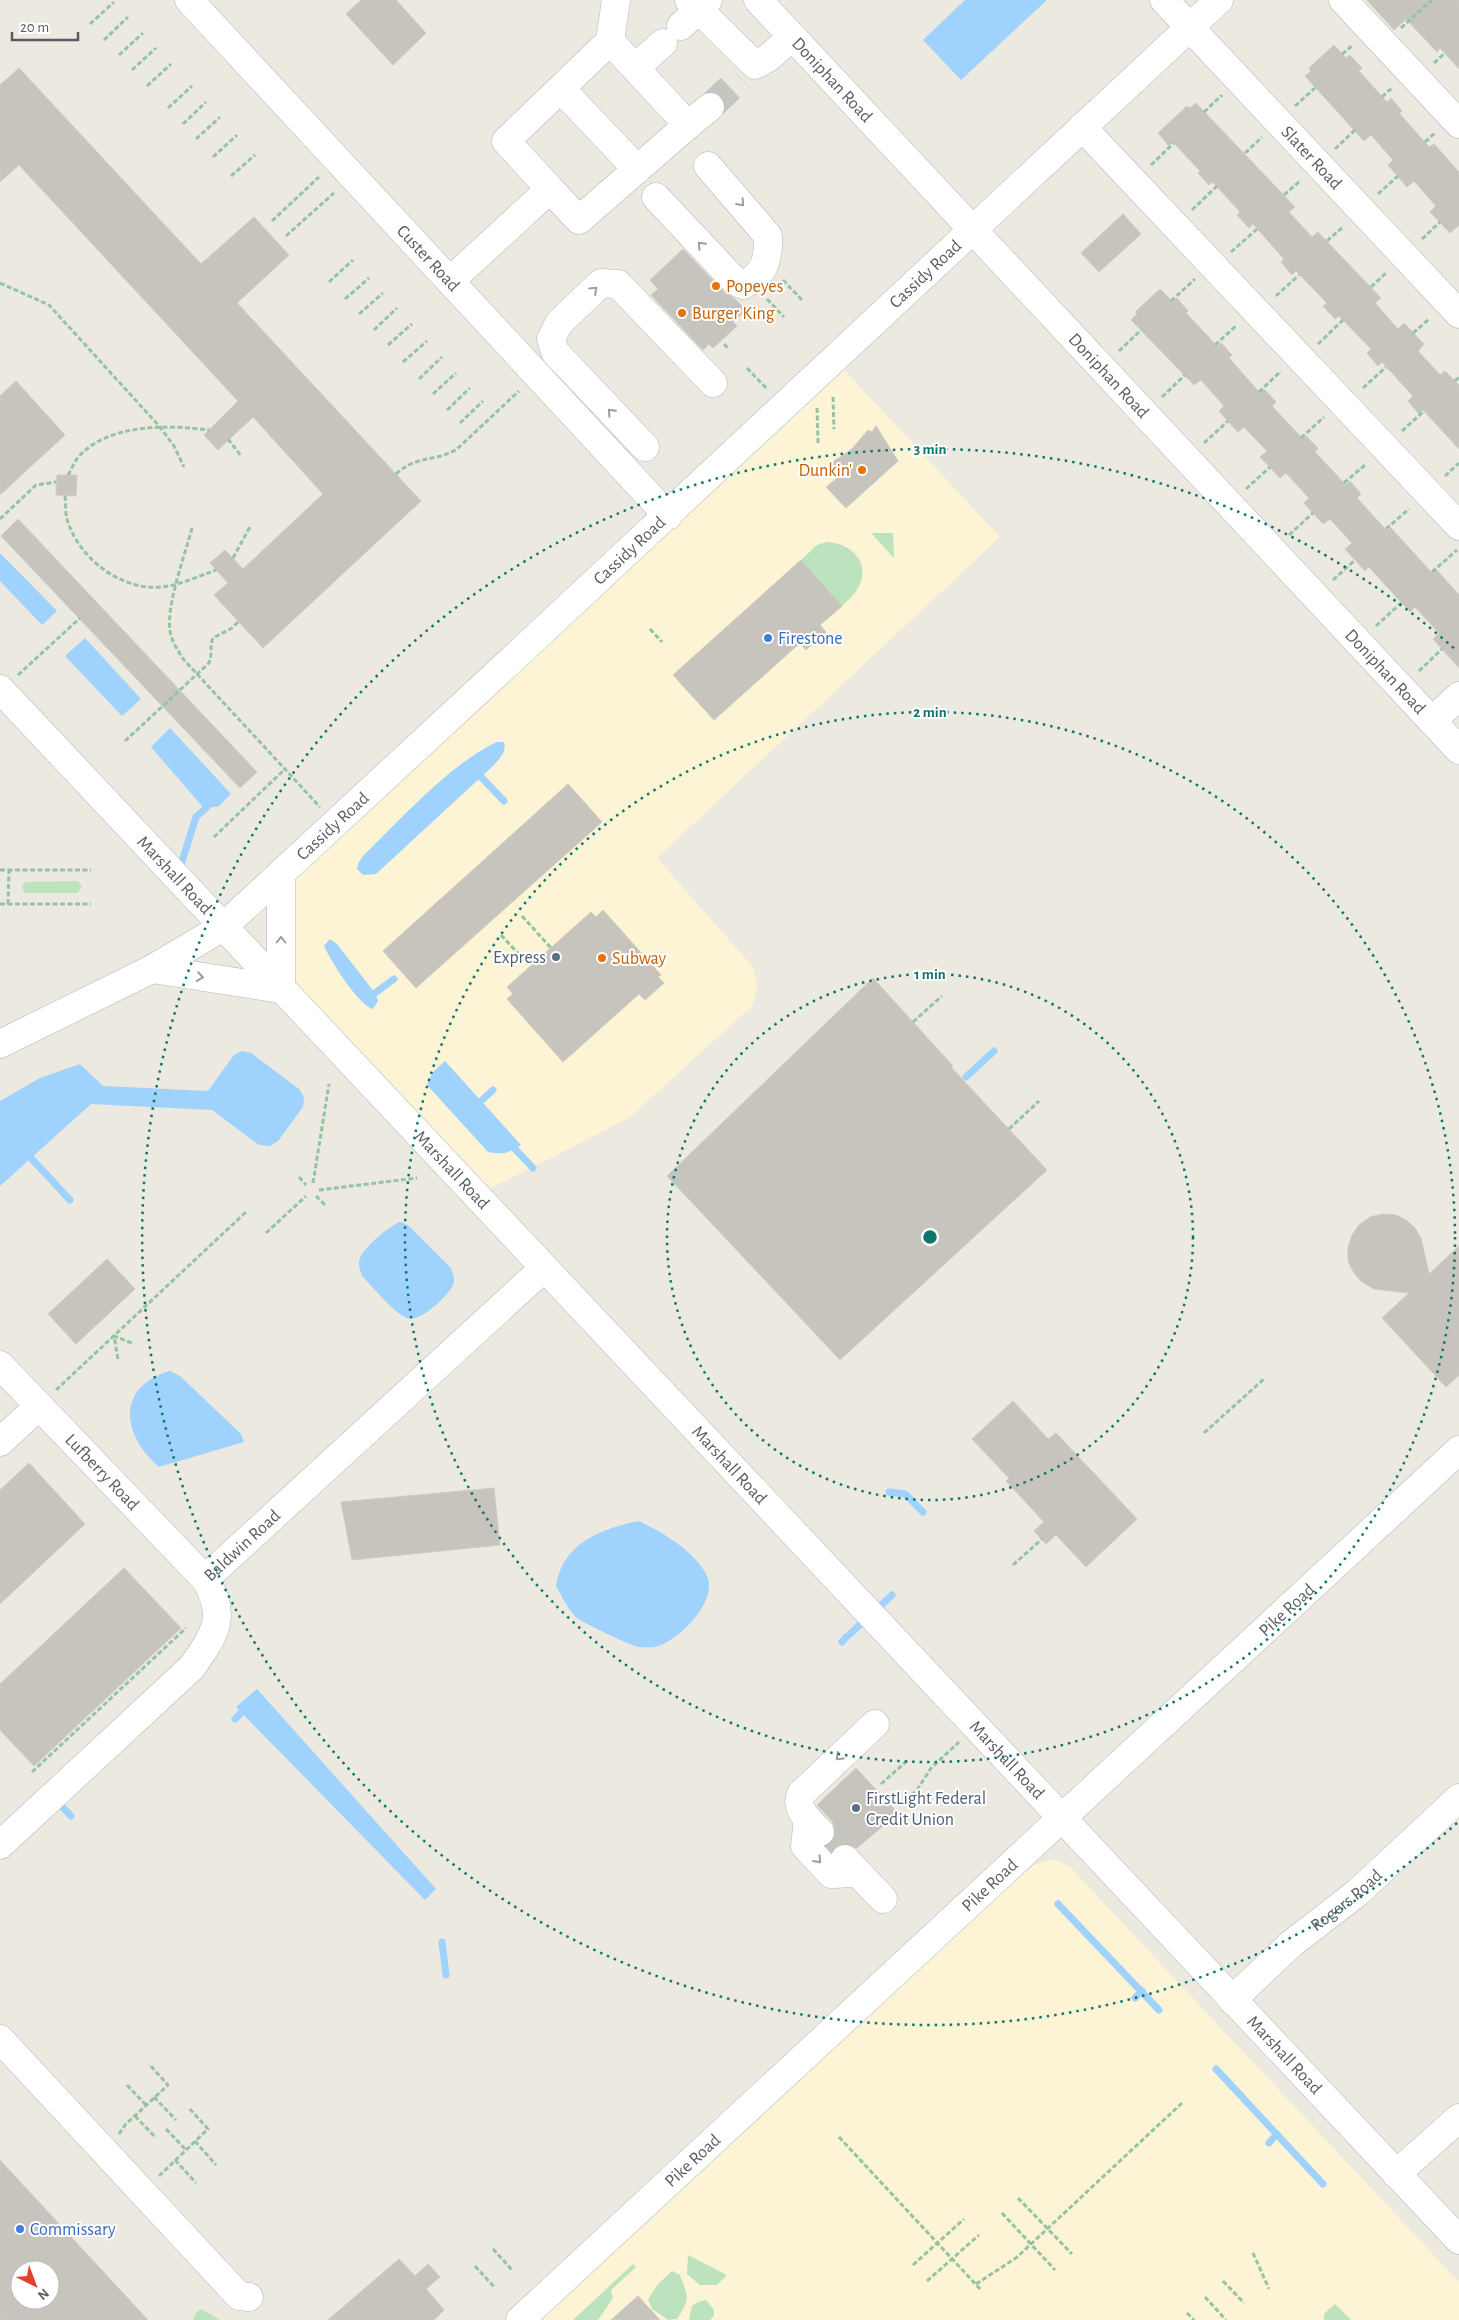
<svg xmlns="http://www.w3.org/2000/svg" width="1459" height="2320" viewBox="0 0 1459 2320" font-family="'Alegreya Sans',sans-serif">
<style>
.commercial{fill:#fcf4d4}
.green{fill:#bce3bd}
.water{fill:#9fd2fc}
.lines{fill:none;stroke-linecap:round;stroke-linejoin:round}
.stream{stroke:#9fd2fc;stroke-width:7}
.building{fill:#c6c4bd;stroke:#d0cbbf;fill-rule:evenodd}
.minor-tunnel{stroke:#c6c6c0;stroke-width:28;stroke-dasharray:28 14;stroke-linecap:butt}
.minor-casing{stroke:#b3b6bb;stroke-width:29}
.path{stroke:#96c3a4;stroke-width:3;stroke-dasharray:5 2.5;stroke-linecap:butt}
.minor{stroke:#fff;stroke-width:28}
.oneway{stroke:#9b9da0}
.ring{fill:none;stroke:#0f766e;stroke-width:2.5;stroke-dasharray:2.5 5}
.food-dot{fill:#e8710a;stroke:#fff;stroke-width:2}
.shop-dot{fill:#3f7fe0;stroke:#fff;stroke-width:2}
.service-dot{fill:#5c6f8a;stroke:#fff;stroke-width:2}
.labels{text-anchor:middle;stroke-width:4;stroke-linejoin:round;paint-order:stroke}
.street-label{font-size:18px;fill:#595c61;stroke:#fff}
.food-label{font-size:18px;fill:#c56008;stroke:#fff;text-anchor:start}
.shop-label{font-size:18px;fill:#366cbe;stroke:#fff;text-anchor:start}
.service-label{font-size:18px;fill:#4e5e75;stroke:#fff;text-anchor:end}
.centre{fill:#0f766e;stroke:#fff;stroke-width:2.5}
.ring-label{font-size:15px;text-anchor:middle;font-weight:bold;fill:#0f766e;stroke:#fff;stroke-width:4;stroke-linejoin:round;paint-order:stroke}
</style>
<rect width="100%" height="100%" fill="#ebe9e0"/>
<!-- commercial -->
<g class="commercial">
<polygon points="834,359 1000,537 657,858 753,967 758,986 752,1006 629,1118 476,1196 281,989 281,874"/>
<polygon points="1054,1859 1070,1867 1459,2282 1459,2320 537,2320 1033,1865"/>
</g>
<!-- green -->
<g class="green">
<polygon points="871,533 893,533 894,557 893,557"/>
<path d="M827,542C851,543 872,563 858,588C854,595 848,600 842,606L801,560L817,545Z"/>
<polygon points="78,881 82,887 77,893 25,893 22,887 25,882"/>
<polygon points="688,2255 727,2275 717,2285 700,2285 687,2274"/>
<polygon points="633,2264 636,2267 611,2290 613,2298 598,2320 573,2320"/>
<path d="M672,2271L680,2275C688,2298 691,2297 677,2319L668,2320L652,2309L648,2299L658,2284Z"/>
<polygon points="706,2300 714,2310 714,2316 710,2320 689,2320 692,2306 698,2302"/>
<polygon points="1335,2304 1351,2320 1324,2320 1324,2314"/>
<polygon points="201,2309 220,2320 193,2320 196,2313"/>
</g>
<!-- water -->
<g class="water">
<polygon points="965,0 1047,0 961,80 923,40"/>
<polygon points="0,553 57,611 42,625 0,581"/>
<polygon points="85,638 141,699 122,716 65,656"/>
<polygon points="170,728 231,794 218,807 202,806 151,747"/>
<path d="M497,742H504C507,752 500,758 493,766L376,874L363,875L357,869L358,864L363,856C399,821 452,762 497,742Z"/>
<path d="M330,939L337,944L375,993L378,1001L373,1009C359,1006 330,960 324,946Z"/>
<polygon points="242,1051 251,1053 299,1089 304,1097 303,1107 278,1141 270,1146 259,1145 212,1110 91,1104 0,1186 0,1101 40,1078 80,1064 103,1086 208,1091 234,1055"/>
<path d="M445,1061L521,1145C509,1153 502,1155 488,1152L427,1085L432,1073Z"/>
<path d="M400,1222L408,1225L451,1268C453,1274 456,1280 452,1287C445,1298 420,1323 407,1318C395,1314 372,1286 362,1276C360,1270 357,1262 361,1256C366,1246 390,1225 400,1222Z"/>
<path d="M170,1371L180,1376L241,1434L244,1442L159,1467C122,1435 115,1387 170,1371Z"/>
<path d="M639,1521C662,1532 696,1552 707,1576C718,1601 680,1639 658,1646C653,1648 645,1647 639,1647C633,1647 582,1622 577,1618C568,1610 562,1596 556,1586C563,1543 600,1529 639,1521Z"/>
<polygon points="257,1689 436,1889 425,1900 236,1707"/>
</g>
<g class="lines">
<!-- stream -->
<g class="stream">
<polyline points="481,777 504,801"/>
<polyline points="179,871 196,817 208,806"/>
<polyline points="375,993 394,979"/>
<polyline points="966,1077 994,1051"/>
<polyline points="481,1101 493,1090"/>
<polyline points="515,1149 533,1168"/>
<polyline points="31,1158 70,1200"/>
<polyline points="889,1492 905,1494 923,1512"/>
<polyline points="875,1611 892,1595"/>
<polyline points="849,1635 867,1618"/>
<polyline points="842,1642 846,1637"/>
<polyline points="235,1719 241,1713"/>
<polyline points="56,1800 71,1816"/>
<polyline points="1058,1904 1159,2010"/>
<polyline points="442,1942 446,1975"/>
<polyline points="1135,1998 1142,1991"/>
<polyline points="1216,2069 1323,2184"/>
<polyline points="1269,2143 1277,2134"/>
</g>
</g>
<!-- building -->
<g class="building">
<polygon points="361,0 396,0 426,33 393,65 346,14"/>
<polygon points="1367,0 1459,0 1459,69 1440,48 1437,52 1406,19 1394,30"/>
<polygon points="1334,45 1346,58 1350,55 1362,68 1359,71 1387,102 1391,98 1402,111 1399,113 1429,147 1434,144 1459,172 1459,225 1450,233 1430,212 1436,206 1414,181 1407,187 1388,165 1393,160 1371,135 1364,141 1305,76 1311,71 1309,68"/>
<polygon points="19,68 201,264 254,217 289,255 237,303 421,501 263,648 214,595 228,583 210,563 225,550 243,569 323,494 253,417 218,450 204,435 238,401 19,165 0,182 0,85"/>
<polygon points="1196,103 1295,207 1289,212 1312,237 1318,232 1381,298 1375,303 1398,329 1404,323 1424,344 1418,351 1440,375 1445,371 1459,385 1459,449 1423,410 1419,414 1408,401 1413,396 1382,362 1378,366 1367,353 1371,349 1339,316 1335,319 1323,306 1327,303 1296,271 1292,275 1281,262 1284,259 1253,224 1249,228 1237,215 1240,212 1213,182 1209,185 1198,173 1200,171 1173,142 1169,146 1158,133 1187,106 1190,108"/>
<polygon points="1123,214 1141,234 1099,272 1081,253"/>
<polygon points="683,249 724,292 734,298 746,310 733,322 737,326 713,348 709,344 703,350 651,295 658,289 650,280"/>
<polygon points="1160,289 1173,302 1177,298 1188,311 1186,313 1217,346 1221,343 1232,355 1229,358 1260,393 1264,389 1276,402 1272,406 1303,439 1306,436 1318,448 1315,452 1346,485 1350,481 1361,494 1357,498 1387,531 1391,528 1432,573 1436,569 1459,595 1459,668 1433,639 1439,633 1415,607 1410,612 1369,567 1365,571 1345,549 1352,543 1330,519 1323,524 1313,513 1304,503 1309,498 1286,473 1280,478 1260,457 1267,451 1244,427 1238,432 1228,421 1219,411 1224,406 1201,380 1194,385 1131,320 1137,314 1135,312"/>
<polygon points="16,381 65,435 0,495 0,396"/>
<polygon points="876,426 898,461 846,508 826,487 840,476 831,463 852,449 868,430 872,432"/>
<polygon points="57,475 77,475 76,496 56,495"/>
<polygon points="18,519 257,772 240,788 1,536"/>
<polygon points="801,560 842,606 820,625 826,632 806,650 800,643 714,720 673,675"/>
<polygon points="568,784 602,822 416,988 383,951"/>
<polygon points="603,910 661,975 658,977 664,983 645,1000 639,994 563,1062 507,999 513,994 507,987 591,912 596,917"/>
<polygon points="873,978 953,1066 951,1067 1047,1170 840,1360 667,1176"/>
<polygon points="1383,1214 1396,1215 1406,1220 1415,1228 1421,1238 1429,1274 1459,1246 1459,1375 1446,1387 1382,1318 1409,1293 1374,1289 1362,1282 1354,1273 1348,1261 1348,1248 1352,1235 1359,1225 1370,1217"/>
<polygon points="107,1259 135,1289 76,1344 48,1314"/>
<polygon points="1013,1401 1048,1439 1056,1433 1137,1519 1086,1567 1056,1535 1046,1544 1034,1531 1044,1522 1006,1481 1009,1478 972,1439"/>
<polygon points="29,1463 85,1524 0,1604 0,1490"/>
<polygon points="494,1488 500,1545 352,1560 341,1502"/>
<polygon points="124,1568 181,1628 34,1766 0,1730 0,1684"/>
<polygon points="856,1768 896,1811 888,1818 890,1820 857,1848 842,1844 832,1852 826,1846 835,1837 835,1828 832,1821 817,1805"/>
<path d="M0,2160L148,2320H0ZM20,2270H50V2300H20Z"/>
<polygon points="399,2259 415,2276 428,2264 440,2277 426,2289 444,2310 434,2320 328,2320"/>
<polygon points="638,2296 660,2320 611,2320"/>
</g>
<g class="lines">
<!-- minor-tunnel -->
<g class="minor-tunnel">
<polyline points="710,107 741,78"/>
<polyline points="820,1832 844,1858"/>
</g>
<defs>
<g id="minor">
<path id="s1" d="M189,0L668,516"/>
<polyline points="689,0 755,65 768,58 792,37"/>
<path id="s2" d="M758,0L1459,750"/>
<path id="s3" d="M1164,0L1459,314"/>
<polyline points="1343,0 1459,124"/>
<polyline points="681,26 708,0"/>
<polyline points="635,68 663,43"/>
<polyline points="561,89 637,169"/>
<polyline points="688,125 710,107"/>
<polyline points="1082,127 1459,526"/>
<polyline points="550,189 506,141 610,41"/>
<path d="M656,197L735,281L743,285C765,275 769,258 768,236L708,166"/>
<polyline points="450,281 550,189 579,220 688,125 610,41 616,0"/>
<polyline points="645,447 555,352 551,339 559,323 601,283 618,284 713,383"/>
<path id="s4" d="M0,689L1459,2240"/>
<polyline points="1432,721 1459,696"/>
<polyline points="281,874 281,989"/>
<polyline points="152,969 281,989"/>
<path id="s5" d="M0,1044L152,969L223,927C557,620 887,308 1219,0"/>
<path id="s6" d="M0,1365L205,1579C228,1616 215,1635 191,1668L0,1845"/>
<polyline points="0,1442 39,1406"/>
<path id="s7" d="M205,1579L544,1268"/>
<polyline points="808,1819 805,1846 831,1874 858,1873"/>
<path d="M820,1832C810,1821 794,1810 801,1794L875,1724"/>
<polyline points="845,1859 883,1899"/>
<path id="s8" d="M1232,2000L1291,1944L1357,1893L1459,1798"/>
<polyline points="0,2039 239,2296 249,2297"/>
<polyline points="1396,2174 1459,2118"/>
<path id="s9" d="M520,2320L1459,1450"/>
</g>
</defs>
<!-- minor casing -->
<use href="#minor" class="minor-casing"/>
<!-- path -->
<g class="path">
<polyline points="90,24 114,2"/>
<polyline points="1401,28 1432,0"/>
<polyline points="104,40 128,17"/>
<polyline points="1342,54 1353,45"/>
<polyline points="119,55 143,33"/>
<polyline points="1434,63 1445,53"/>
<polyline points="132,70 156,48"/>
<polyline points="147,86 171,64"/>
<polyline points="1382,97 1393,87"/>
<polyline points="1295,106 1315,88"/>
<polyline points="168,108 192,86"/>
<polyline points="1204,112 1222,95"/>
<polyline points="183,124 206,102"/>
<polyline points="196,139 220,117"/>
<polyline points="1425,142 1435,133"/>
<polyline points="1335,149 1355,130"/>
<polyline points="1245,153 1262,137"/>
<polyline points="213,157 237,135"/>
<polyline points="1151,165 1174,143"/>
<polyline points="231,176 255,155"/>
<polyline points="1378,194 1398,176"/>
<polyline points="1284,195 1301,180"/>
<polyline points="1192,210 1217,186"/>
<polyline points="272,221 319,177"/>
<polyline points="286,236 334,193"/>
<polyline points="1422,239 1440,222"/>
<polyline points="1327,241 1344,226"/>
<polyline points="1231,252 1257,229"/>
<polyline points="783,280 802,300"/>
<polyline points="329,282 353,260"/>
<polyline points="0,283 49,305 160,427 174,446 184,467"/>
<polyline points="1371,287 1387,272"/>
<polyline points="1276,296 1299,275"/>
<polyline points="345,299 369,278"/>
<polyline points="767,299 784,317"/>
<polyline points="1171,301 1195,279"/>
<polyline points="359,314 383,293"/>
<polyline points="374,330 397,308"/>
<polyline points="1413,333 1429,319"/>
<polyline points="724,344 728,348"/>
<polyline points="1318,344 1343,320"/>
<polyline points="388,345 412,324"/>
<polyline points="1215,345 1237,325"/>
<polyline points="1119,351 1140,331"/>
<polyline points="403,362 427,341"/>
<polyline points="747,368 768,390"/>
<polyline points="419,379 442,357"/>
<polyline points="1455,381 1459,377"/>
<polyline points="1363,388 1386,367"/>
<polyline points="1259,392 1281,371"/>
<polyline points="433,394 456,373"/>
<polyline points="833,397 834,429"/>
<polyline points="1162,397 1185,375"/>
<polyline points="817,408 818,443"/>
<polyline points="447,410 470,388"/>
<polyline points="460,423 483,401"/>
<polyline points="1402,431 1424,411"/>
<polyline points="1301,438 1324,417"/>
<polyline points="228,439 241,456"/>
<polyline points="1204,443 1228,421"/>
<path d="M396,474C416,455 436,462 457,449L519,391"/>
<path d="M68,475C72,469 75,460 80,455C112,423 168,425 209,430"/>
<polyline points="1445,476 1459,463"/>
<polyline points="1344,483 1366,464"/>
<polyline points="1246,489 1270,467"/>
<path d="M65,496C66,503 65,512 67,519C78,558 121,591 162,587C180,585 199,576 216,570"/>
<polyline points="0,519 36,485 56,482"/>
<path d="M192,528C185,555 166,605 170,631C172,642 178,651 184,660L320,807"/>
<polyline points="1386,529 1409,509"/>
<polyline points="1289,535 1313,513"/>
<polyline points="233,558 251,525"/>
<polyline points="1432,572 1457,550"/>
<polyline points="1333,580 1355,560"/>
<polyline points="1376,626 1401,603"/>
<polyline points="650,629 662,642"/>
<polyline points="1419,671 1442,649"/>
<polyline points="18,675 80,618"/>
<path d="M125,741L209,663C213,654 209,646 213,638L232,628L238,622"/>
<polyline points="214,837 285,769"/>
<polyline points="0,870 91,870"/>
<polyline points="0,904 91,904"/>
<polyline points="8,904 9,870"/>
<polyline points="522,916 551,948"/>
<polyline points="501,935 528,964"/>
<polyline points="913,1022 942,996"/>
<polyline points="1009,1129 1039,1101"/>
<polyline points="299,1177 306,1185"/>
<polyline points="313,1183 329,1084"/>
<polyline points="319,1190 417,1178"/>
<polyline points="316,1196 325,1205"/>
<polyline points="266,1233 306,1196"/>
<polyline points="118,1359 114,1336 134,1344"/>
<polyline points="56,1390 246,1212"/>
<polyline points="1204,1433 1265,1378"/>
<polyline points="1013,1565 1042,1539"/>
<polyline points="32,1772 186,1628"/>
<polyline points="881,1784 909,1759"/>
<polyline points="900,1805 917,1790 931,1768 959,1742"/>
<polyline points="127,2085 146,2105"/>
<polyline points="154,2097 176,2120"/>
<polyline points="135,2116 156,2138"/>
<polyline points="166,2129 186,2150"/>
<polyline points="119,2134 125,2125 168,2085 149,2064"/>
<polyline points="839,2137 981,2290"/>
<polyline points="195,2141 216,2165"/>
<polyline points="175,2160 196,2183"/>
<polyline points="159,2176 208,2129 189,2108"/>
<polyline points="1018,2198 1072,2254"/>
<polyline points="1002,2213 1055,2270"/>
<polyline points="493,2249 513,2271"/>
<polyline points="1253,2253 1269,2289"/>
<polyline points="913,2265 964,2219"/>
<polyline points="475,2266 495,2288"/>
<polyline points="927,2281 979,2235"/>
<polyline points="1223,2281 1244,2303"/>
<polyline points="976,2284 1016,2258 1182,2103"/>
<polyline points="1205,2297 1226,2320"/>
<polyline points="1187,2313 1194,2320"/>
</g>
<!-- minor -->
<use href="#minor" class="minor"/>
</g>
<!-- one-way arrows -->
<defs><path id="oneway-chevron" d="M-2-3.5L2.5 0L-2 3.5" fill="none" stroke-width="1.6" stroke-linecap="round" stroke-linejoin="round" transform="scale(1.25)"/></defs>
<g class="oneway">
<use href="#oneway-chevron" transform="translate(741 203) rotate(48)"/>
<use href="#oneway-chevron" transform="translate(701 245) rotate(-133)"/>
<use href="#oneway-chevron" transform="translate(594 290) rotate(-43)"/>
<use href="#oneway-chevron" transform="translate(611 412) rotate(-133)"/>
<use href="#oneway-chevron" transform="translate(281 940) rotate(-90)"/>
<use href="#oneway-chevron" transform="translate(200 977) rotate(9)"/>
<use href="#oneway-chevron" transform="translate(839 1757) rotate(137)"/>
<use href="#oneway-chevron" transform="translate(818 1860) rotate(48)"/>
</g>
<!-- distance rings -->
<g class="ring">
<circle cx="930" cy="1237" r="263"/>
<circle cx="930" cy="1237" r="525"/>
<path d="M1457 1823A788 788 0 1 1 1457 651"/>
</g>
<!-- markers -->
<g class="food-dot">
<circle cx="716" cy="286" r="5"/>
<circle cx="682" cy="313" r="5"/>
<circle cx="862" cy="470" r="5"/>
<circle cx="602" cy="958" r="5"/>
</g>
<g class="shop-dot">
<circle cx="768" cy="638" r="5"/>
<circle cx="20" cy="2229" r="5"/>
</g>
<g class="service-dot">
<circle cx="556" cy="957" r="5"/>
<circle cx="856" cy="1808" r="5"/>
</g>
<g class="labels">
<!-- street labels -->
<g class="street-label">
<text dy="6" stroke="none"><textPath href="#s2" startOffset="109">Doniphan Road</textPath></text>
<text dy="6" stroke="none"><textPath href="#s3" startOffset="216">Slater Road</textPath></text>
<text dy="6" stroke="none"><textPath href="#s1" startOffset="352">Custer Road</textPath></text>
<text dy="6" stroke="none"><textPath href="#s5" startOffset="1211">Cassidy Road</textPath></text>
<text dy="6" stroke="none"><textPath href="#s2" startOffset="514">Doniphan Road</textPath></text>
<text dy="6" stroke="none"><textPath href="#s5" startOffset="806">Cassidy Road</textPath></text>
<text dy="6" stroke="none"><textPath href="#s2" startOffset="919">Doniphan Road</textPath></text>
<text dy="6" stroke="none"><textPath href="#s5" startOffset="401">Cassidy Road</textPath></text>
<text dy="6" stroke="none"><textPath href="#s4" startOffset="255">Marshall Road</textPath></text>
<text dy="6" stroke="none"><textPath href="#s4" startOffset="660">Marshall Road</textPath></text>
<text dy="6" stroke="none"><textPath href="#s4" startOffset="1065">Marshall Road</textPath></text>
<text dy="6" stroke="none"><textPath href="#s6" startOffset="148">Lufberry Road</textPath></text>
<text dy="6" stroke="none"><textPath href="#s7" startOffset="50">Baldwin Road</textPath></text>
<text dy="6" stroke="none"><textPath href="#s9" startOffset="1045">Pike Road</textPath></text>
<text dy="6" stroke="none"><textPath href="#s4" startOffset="1470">Marshall Road</textPath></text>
<text dy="6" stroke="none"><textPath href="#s9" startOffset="640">Pike Road</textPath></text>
<text dy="6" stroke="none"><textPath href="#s8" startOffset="152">Rogers Road</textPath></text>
<text dy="6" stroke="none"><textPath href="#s4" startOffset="1875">Marshall Road</textPath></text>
<text dy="6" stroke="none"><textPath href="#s9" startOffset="235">Pike Road</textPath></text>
</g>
<!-- food labels -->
<g class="food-label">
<text x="726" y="292">Popeyes</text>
<text x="692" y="319">Burger King</text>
<text x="852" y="476" text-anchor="end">Dunkin'</text>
<text x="612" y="964">Subway</text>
</g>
<!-- shop labels -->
<g class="shop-label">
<text x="778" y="644">Firestone</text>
<text x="30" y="2235">Commissary</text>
</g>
<!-- service labels -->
<g class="service-label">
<text x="546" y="963">Express</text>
<text x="866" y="1804" text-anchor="start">FirstLight Federal<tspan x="866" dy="21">Credit Union</tspan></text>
</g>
</g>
<circle cx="930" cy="1237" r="8" class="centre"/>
<g class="ring-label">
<text x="930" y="454">3 min</text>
<text x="930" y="717">2 min</text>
<text x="930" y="979">1 min</text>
</g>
<!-- north arrow -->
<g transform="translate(35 2285) rotate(138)"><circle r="24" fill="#ffffff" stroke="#bdbec0"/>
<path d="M0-4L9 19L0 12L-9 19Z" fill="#e3402e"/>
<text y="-8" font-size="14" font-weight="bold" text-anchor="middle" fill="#595c61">N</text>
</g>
<!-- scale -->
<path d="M12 32v8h66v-8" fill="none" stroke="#595c61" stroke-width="2.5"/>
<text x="20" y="32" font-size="15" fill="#595c61" stroke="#ffffff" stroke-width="4" paint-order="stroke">20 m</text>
</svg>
